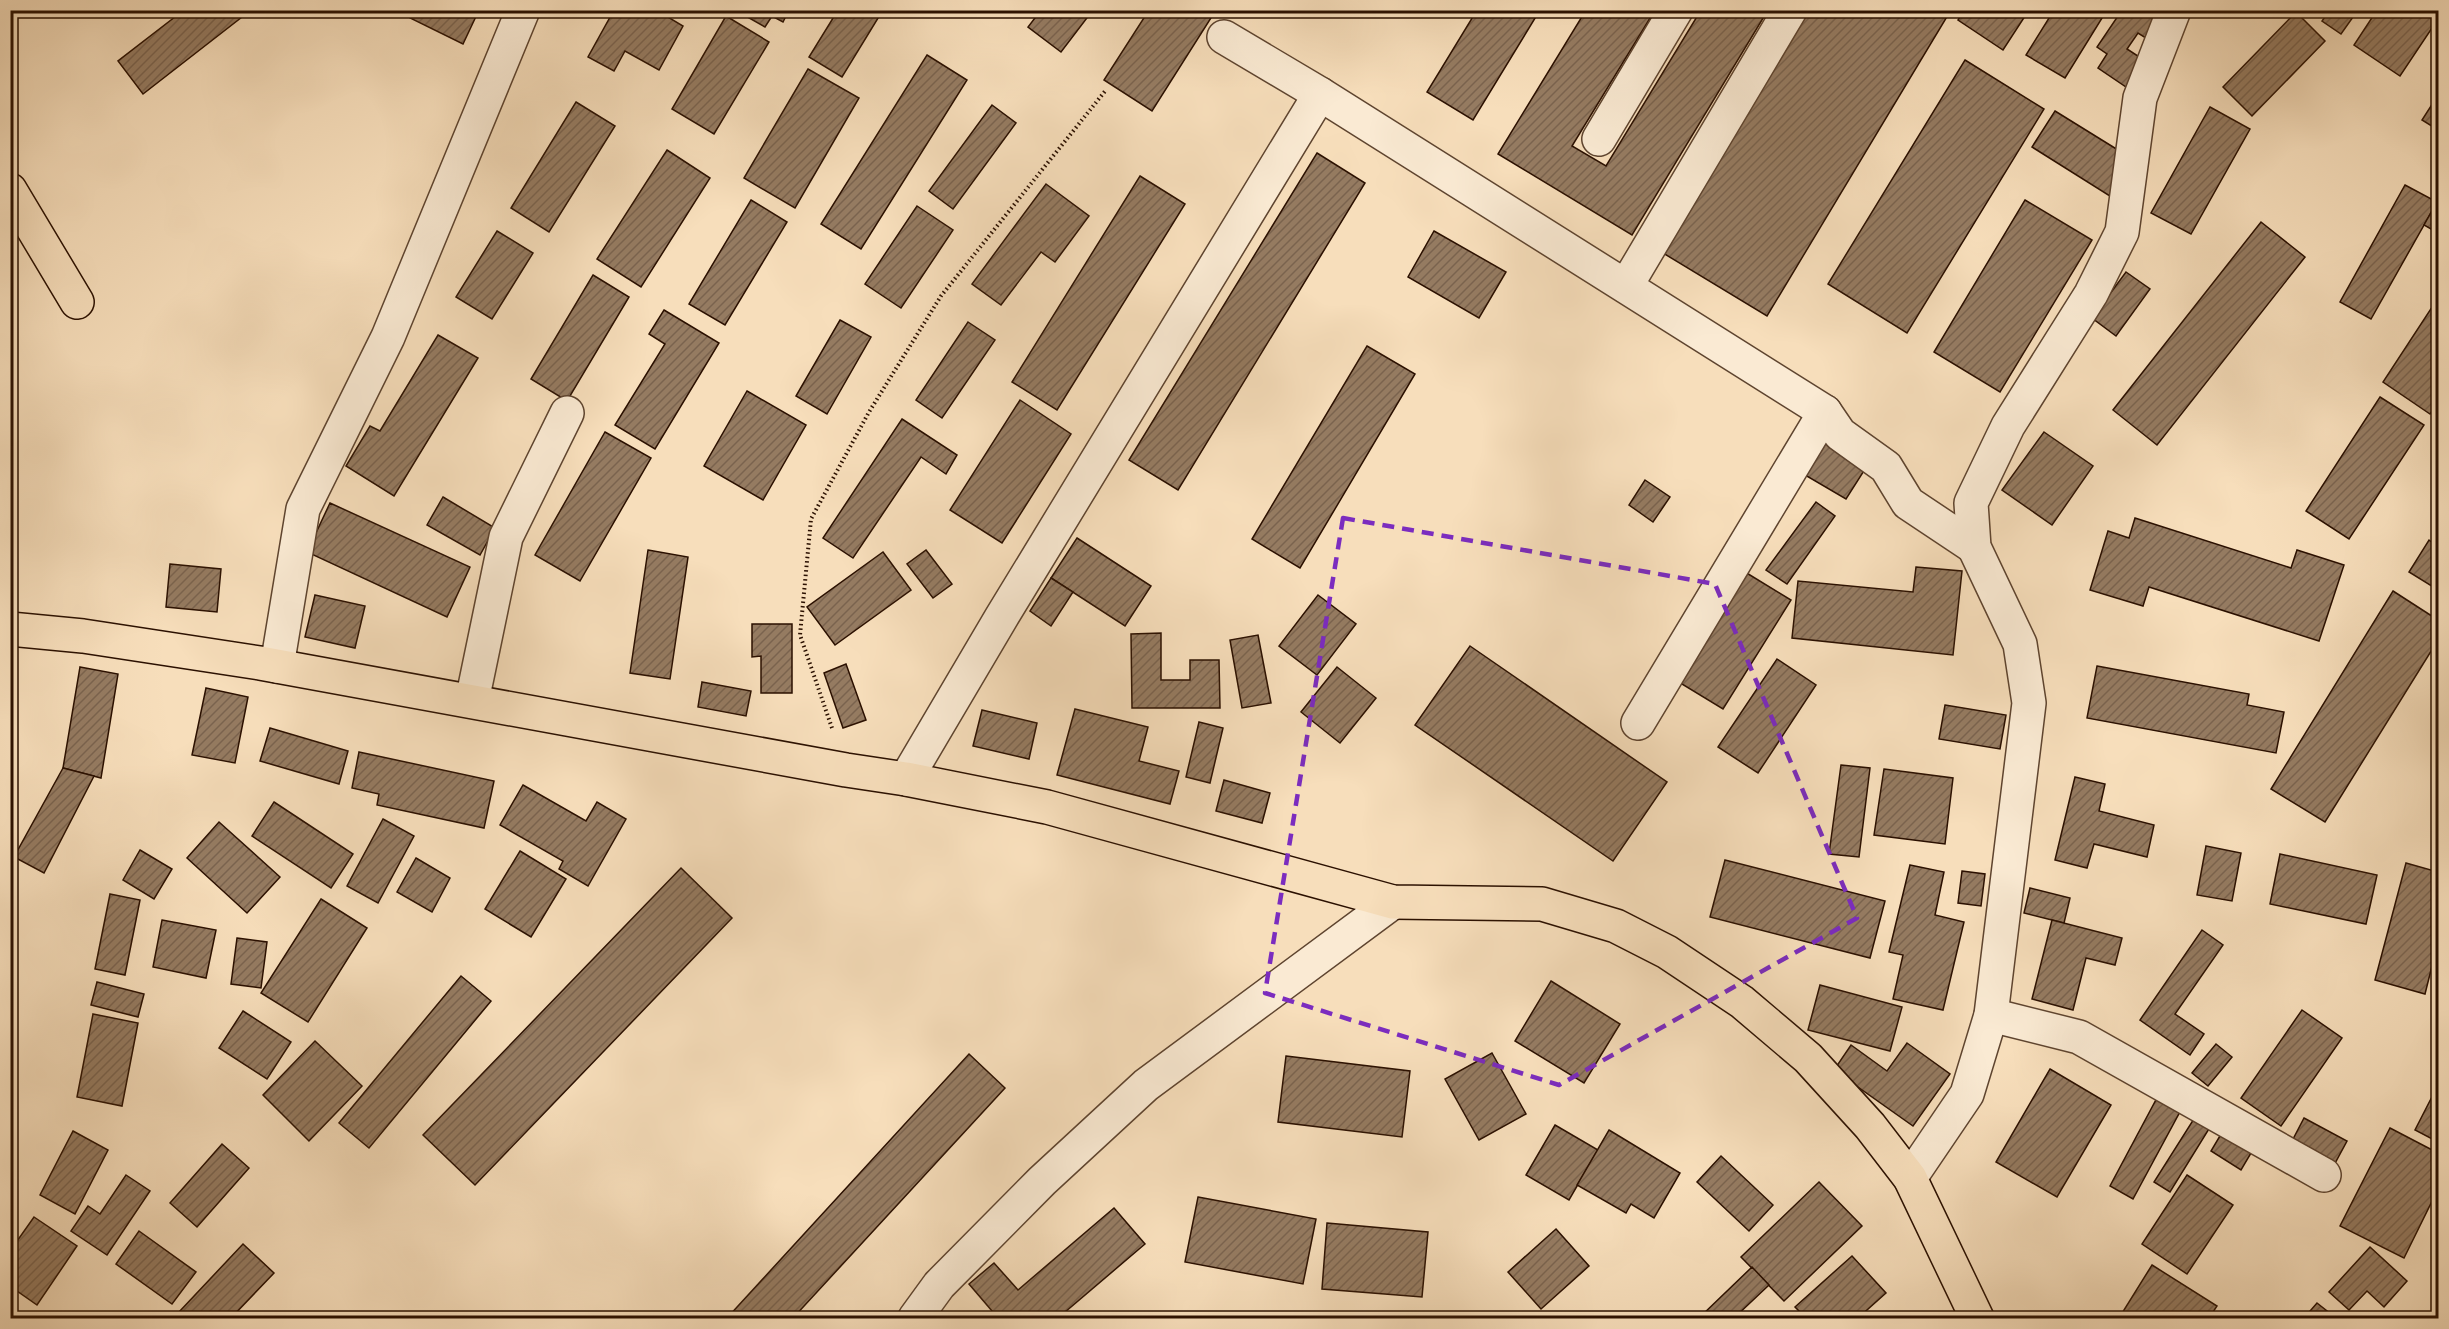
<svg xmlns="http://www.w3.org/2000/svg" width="2449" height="1329" viewBox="0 0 2449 1329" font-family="'Libre Bodoni',serif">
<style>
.building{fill:url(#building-hatch);stroke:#2b1000;stroke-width:1.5}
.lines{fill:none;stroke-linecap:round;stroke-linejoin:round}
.minor-casing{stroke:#5e442f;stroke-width:36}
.major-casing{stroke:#2b1000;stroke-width:36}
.path{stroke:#2b1000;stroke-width:4;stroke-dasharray:1.5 3;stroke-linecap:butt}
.minor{stroke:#faead3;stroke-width:33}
.major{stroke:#f7debb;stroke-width:33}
.marked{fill:none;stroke:#7b2cbf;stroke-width:4.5;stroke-dasharray:12 8;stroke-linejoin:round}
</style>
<defs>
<pattern id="building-hatch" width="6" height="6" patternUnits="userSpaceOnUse" patternTransform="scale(1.5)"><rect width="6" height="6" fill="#957b61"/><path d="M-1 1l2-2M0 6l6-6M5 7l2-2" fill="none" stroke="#7a634e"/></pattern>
</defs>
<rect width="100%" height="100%" fill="#f7debb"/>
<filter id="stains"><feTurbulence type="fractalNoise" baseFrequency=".00333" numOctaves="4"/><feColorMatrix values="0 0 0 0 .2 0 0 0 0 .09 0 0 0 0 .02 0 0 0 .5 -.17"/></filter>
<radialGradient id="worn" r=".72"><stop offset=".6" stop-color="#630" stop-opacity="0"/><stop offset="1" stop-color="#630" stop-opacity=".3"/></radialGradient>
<!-- building -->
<g class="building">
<polygon points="184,10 251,10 143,94 118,61"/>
<polygon points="413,10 479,10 463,44 410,18"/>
<polygon points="614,10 662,10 661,13 683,26 659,70 625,51 614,71 588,57"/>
<polygon points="735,10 789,10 783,22 772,16 765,27"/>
<polygon points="838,10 883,10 842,77 809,57"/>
<polygon points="1041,10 1093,10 1061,52 1028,27"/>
<polygon points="1149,10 1216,10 1152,111 1104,80"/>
<polygon points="1477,10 1540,10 1473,120 1427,92"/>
<polygon points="1586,10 1655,10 1572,146 1606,166 1701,10 1768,10 1632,235 1498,154"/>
<polygon points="1809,10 1951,10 1767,316 1663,253"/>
<polygon points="1964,10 2029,10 2003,50 1958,20"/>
<polygon points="2054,10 2107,10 2065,78 2026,55"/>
<polygon points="2122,10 2153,10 2164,18 2149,40 2138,33 2127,49 2144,60 2126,87 2098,68 2107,54 2097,47"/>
<polygon points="2330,10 2358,10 2341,34 2322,21"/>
<polygon points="2377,10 2438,10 2438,19 2400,76 2354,45"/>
<polygon points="2296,12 2325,41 2252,116 2223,87"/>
<polygon points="726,16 769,42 714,134 672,109"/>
<polygon points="927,55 967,80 861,249 821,224"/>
<polygon points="1965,60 2044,109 1907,333 1828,284"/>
<polygon points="808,69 859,98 795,208 744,178"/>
<polygon points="2438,95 2438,130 2422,120"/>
<polygon points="576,102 615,126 549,232 511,208"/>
<polygon points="992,105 1016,123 953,209 929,191"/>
<polygon points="2210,107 2250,129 2191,234 2151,213"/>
<polygon points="2055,111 2118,150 2113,198 2032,147"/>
<polygon points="667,150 710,178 641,287 597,259"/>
<polygon points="1317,153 1365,183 1178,490 1129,460"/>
<polygon points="1140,176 1185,204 1057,410 1012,382"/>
<polygon points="1046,184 1089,216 1055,262 1041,252 1001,305 972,284"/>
<polygon points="2405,185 2437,202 2371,319 2340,302"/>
<polygon points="751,200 787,222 725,325 689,304"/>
<polygon points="2025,200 2092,240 2000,392 1934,352"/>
<polygon points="2438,200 2438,233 2424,225"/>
<polygon points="917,206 953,230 901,308 865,284"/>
<polygon points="2261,222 2305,257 2157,445 2113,410"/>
<polygon points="497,231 533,253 492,319 456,297"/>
<polygon points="1434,231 1506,272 1479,318 1408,277"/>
<polygon points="2126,272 2150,289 2116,336 2092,318"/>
<polygon points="593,275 629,297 567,401 531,379"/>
<polygon points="2438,298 2438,402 2430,414 2383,382"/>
<polygon points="664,310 719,343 655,449 615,425 665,344 649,334"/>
<polygon points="840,320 871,337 827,414 796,396"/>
<polygon points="968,322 995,340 942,418 916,400"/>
<polygon points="438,335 478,358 394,496 346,466 370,426 380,431"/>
<polygon points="1367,346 1415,374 1300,568 1252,539"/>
<polygon points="747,391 806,425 763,500 704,466"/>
<polygon points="2380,397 2424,425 2349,539 2306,511"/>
<polygon points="1020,400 1071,434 1002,543 950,510"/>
<polygon points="902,419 957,455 946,474 921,457 853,558 823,538"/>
<polygon points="605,432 651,458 580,581 535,555"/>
<polygon points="2044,432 2093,466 2052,525 2002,490"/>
<polygon points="1826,442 1867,466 1846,499 1805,475"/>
<polygon points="1645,480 1670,497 1653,522 1629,505"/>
<polygon points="443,497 495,528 480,555 427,525"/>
<polygon points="1816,502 1835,516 1787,584 1766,570"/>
<polygon points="330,503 470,567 447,617 307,552"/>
<polygon points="2135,518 2291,568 2297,550 2344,565 2319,641 2149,587 2143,606 2090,590 2108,531 2129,538"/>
<polygon points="1077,538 1151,586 1125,626 1051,578"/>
<polygon points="2429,540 2438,547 2438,590 2409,572"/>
<polygon points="648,550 688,557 670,679 630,673"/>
<polygon points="926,550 952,584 933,598 907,564"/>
<polygon points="883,552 911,590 835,645 807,607"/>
<polygon points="170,564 221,569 217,612 166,607"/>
<polygon points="1916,567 1962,571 1953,655 1792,638 1798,581 1913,592"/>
<polygon points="1745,572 1791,600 1723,709 1677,681"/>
<polygon points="1051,578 1073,592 1051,626 1030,611"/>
<polygon points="2393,591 2438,620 2438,640 2325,822 2271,789"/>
<polygon points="315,595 365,606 355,648 305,637"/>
<polygon points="1318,595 1356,624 1317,675 1279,646"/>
<polygon points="752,624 792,624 792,693 761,693 761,656 752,657"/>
<polygon points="1161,633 1161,680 1190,680 1190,660 1219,660 1220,708 1132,708 1131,634"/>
<polygon points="1258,635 1271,703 1242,708 1230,640"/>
<polygon points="1470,646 1667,782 1613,861 1415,725"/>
<polygon points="1777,659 1816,685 1758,773 1718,747"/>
<polygon points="846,664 866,720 843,728 824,673"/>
<polygon points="2097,666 2249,694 2247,705 2284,712 2276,753 2087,718"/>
<polygon points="80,667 118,674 101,778 63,768"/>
<polygon points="1337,667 1376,698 1340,743 1301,712"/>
<polygon points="702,682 751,691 746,716 698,707"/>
<polygon points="206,688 248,697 235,763 192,755"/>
<polygon points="1945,705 2006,715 2000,749 1939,739"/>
<polygon points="1075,709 1148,727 1139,761 1179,771 1170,804 1057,775"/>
<polygon points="982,710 1037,723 1029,759 973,746"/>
<polygon points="1199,722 1223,728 1210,783 1186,777"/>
<polygon points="270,728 348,751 339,784 260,761"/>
<polygon points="359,752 494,781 484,828 377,805 379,794 352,788"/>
<polygon points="1841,765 1870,768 1859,857 1829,854"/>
<polygon points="63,768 94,776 44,873 14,857"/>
<polygon points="1884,769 1953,778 1945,844 1874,835"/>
<polygon points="2075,777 2105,784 2099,811 2154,825 2147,857 2094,844 2087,868 2055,860"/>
<polygon points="1224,780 1270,793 1262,823 1216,811"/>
<polygon points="523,785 586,821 597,802 626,819 588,886 559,869 563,861 500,825"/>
<polygon points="274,802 353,854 331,888 252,836"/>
<polygon points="383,819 414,836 378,903 347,886"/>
<polygon points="219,822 280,877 247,913 187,858"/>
<polygon points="2206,846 2241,853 2232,901 2197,895"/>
<polygon points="140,850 172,869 154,899 123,880"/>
<polygon points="520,851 566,879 531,937 485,909"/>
<polygon points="2280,854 2377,875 2366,924 2270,904"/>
<polygon points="416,858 450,878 432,912 397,892"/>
<polygon points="1725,860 1885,901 1870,958 1710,917"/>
<polygon points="2406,863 2438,872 2438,942 2425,994 2375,980"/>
<polygon points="1910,865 1944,872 1935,915 1964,922 1943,1010 1893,999 1903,955 1889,952"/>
<polygon points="681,868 732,918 475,1185 423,1135"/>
<polygon points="1962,871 1985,874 1981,906 1958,903"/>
<polygon points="2030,888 2070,898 2064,923 2024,913"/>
<polygon points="110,894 140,900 125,975 95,969"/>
<polygon points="321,899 367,928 308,1022 261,993"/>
<polygon points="162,920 216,930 206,978 153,967"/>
<polygon points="2052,920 2122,938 2115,965 2086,958 2073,1010 2032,999"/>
<polygon points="2202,930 2223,945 2175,1014 2204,1034 2190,1055 2140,1020"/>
<polygon points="237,938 267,942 261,988 231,984"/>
<polygon points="461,976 491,1001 369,1148 339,1123"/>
<polygon points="1551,981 1620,1024 1584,1083 1515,1041"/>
<polygon points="97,982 144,994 138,1017 91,1005"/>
<polygon points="1820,985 1902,1007 1890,1051 1808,1030"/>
<polygon points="2302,1010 2342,1038 2281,1126 2241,1098"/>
<polygon points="243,1011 291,1042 267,1079 219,1048"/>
<polygon points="93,1014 138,1023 122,1106 77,1097"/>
<polygon points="315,1041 362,1086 309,1141 263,1095"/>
<polygon points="1907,1043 1950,1074 1913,1126 1834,1070 1851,1045 1887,1071"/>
<polygon points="2216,1044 2232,1057 2208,1086 2192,1073"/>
<polygon points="1492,1053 1526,1114 1479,1140 1445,1079"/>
<polygon points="969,1054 1005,1088 793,1318 727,1318"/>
<polygon points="1286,1056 1410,1071 1402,1137 1278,1122"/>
<polygon points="2050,1069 2111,1105 2057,1197 1996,1162"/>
<polygon points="2438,1085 2438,1142 2415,1130"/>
<polygon points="2158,1096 2182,1108 2133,1199 2110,1186"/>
<polygon points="2197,1114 2212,1124 2170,1192 2154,1182"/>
<polygon points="2304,1118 2347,1141 2333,1167 2290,1145"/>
<polygon points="1555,1125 1598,1150 1569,1200 1526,1175"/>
<polygon points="2390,1128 2438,1153 2438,1189 2404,1258 2340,1226"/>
<polygon points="2224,1129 2254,1148 2241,1170 2211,1151"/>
<polygon points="1609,1130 1680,1173 1654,1218 1631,1204 1626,1213 1577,1185"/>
<polygon points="73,1131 108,1150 75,1214 40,1195"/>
<polygon points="222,1144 249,1168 197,1227 170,1203"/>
<polygon points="1721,1156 1773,1205 1749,1231 1697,1182"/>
<polygon points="126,1175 150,1191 107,1255 71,1231 88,1206 100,1214"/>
<polygon points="2187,1175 2233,1205 2187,1274 2142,1244"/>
<polygon points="1819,1182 1862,1226 1784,1301 1741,1257"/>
<polygon points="1198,1197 1316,1219 1303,1284 1185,1262"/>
<polygon points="1114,1208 1145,1244 1058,1318 998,1318 969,1284 994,1263 1018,1290"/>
<polygon points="34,1217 77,1246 37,1305 10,1286 10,1251"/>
<polygon points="1327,1223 1428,1232 1422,1297 1322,1289"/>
<polygon points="1556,1229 1589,1266 1541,1309 1508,1272"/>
<polygon points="139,1231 196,1272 172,1304 116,1264"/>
<polygon points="243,1244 274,1273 231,1318 185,1318 179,1312"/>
<polygon points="2370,1247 2407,1281 2384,1307 2367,1291 2349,1310 2329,1292"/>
<polygon points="1852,1256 1886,1293 1858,1318 1806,1318 1795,1307"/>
<polygon points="2152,1265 2217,1306 2209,1318 2119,1318"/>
<polygon points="1752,1267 1769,1285 1734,1318 1699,1318"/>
<polygon points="2317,1303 2336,1318 2304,1318"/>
<polygon points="2438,1304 2438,1318 2427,1318"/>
</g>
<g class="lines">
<defs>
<g id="minor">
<polyline points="1224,37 1320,94 1825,412 1840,434 1886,467 1908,503 1974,547"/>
<polyline points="1599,139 1676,10"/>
<polyline points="1626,286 1790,10"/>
<polyline points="277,666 303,509 388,337 523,10"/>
<polyline points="472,701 506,537 567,413"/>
<polyline points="1638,723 1825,412"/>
<polyline points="906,779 1001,618 1320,94"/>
<polyline points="1991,1015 2079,1037 2324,1175"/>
<polyline points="1910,1178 1967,1094 1991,1015 2029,703 2020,644 1974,547 1971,503 2008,426 2091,294 2122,232 2140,98 2174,10"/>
<polyline points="915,1318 939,1285 1042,1181 1146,1085 1393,902"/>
</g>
<g id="major">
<polyline points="10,190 77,302"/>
<polyline points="10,629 83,636 260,663 846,770 906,779 1047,807 1393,902 1542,904 1616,926 1667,952 1742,1002 1808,1058 1870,1126 1910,1178 1977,1318"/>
</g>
</defs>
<!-- minor casing -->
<use href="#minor" class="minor-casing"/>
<!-- major casing -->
<use href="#major" class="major-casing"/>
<!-- path -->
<polyline class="path" points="832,728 800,635 811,519 869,412 941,296 1106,90"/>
<!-- minor -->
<use href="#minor" class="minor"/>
<!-- major -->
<use href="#major" class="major"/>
</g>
<!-- marked area -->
<path class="marked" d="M1343,518L1715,584L1857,918L1559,1085L1265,993Z"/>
<!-- margin -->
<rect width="2449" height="1329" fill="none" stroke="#f7debb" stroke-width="36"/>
<rect x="12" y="12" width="2425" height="1305" fill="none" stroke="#2b1000" stroke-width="3"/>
<rect x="18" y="18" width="2413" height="1293" fill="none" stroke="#2b1000" stroke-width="1.5"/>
<rect width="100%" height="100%" filter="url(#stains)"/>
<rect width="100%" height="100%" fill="url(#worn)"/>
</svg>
